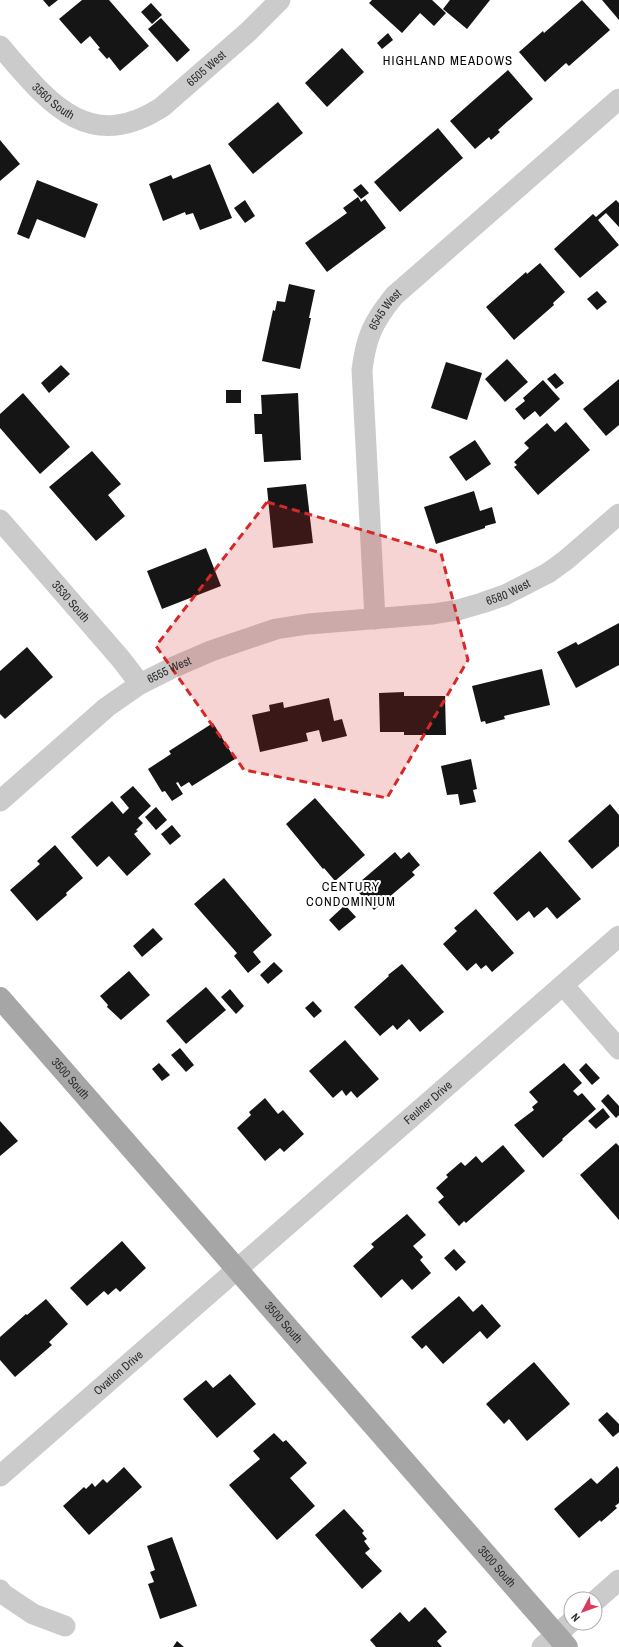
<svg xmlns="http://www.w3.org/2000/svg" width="619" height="1647" viewBox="0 0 619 1647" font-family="'Archivo Narrow',sans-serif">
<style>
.building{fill:#151515}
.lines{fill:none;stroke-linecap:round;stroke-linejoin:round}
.street{stroke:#cbcbcb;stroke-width:21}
.primary{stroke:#a6a6a6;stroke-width:22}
.marked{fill:#d62828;fill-opacity:0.2;stroke:#d62828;stroke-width:3;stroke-dasharray:8 5;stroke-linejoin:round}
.labels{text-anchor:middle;stroke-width:4;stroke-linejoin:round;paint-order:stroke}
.street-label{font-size:12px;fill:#2e2e2e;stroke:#fff}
.neighbourhood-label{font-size:13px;letter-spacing:1px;fill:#000;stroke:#fff}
</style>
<rect width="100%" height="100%" fill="#fff"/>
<!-- building -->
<g class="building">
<polygon points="43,0 58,0 49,7"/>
<polygon points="82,0 109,0 149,46 120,71 109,57 107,59 98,49 100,48 90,36 81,44 59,19"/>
<polygon points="372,0 432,0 446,13 434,26 420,13 402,33 369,3"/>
<polygon points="450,0 490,0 467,29 443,9"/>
<polygon points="582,0 610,30 569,66 566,63 545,82 519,52 543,31 544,33"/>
<polygon points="602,0 619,0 619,20"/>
<polygon points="151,3 162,15 152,24 141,12"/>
<polygon points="161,18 190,50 177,62 148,29"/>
<polygon points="388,33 393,40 382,49 377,43"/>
<polygon points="342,48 364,72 327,107 305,83"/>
<polygon points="508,70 533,99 498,130 500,132 491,140 489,137 475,149 450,121"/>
<polygon points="278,102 303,133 253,174 228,144"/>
<polygon points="438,128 463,158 400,212 374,182"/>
<polygon points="0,140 20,164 0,181"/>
<polygon points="210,164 232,218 200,230 193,213 186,215 185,212 163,221 149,184 171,175 173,179"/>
<polygon points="37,180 98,204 85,238 37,219 29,239 17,234"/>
<polygon points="361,184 369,193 361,199 353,190"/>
<polygon points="358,197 361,202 365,199 386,228 327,272 305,243 347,213 343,208"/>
<polygon points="245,200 255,216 245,223 234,208"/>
<polygon points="616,200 619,203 619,227 606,213 598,220 619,245 580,278 554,249 593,214 596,217"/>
<polygon points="540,263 565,292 553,303 554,305 514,340 486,307 526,272 527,274"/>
<polygon points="289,284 315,290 309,318 311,318 300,369 262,361 273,310 275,311 277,301 285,302"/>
<polygon points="597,291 607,302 597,310 587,299"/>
<polygon points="507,359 528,382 505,402 485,379"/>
<polygon points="446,362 482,373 467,420 431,408"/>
<polygon points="61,365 70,374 49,393 41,383"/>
<polygon points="555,373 564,383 556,389 547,379"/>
<polygon points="619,379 619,425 606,436 583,409"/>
<polygon points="543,380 560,399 540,417 535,411 524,420 515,409 525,401 523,398"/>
<rect x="226" y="390" width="15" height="13"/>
<polygon points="23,393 70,447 40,474 0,428 0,414"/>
<polygon points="298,393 301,460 264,462 262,434 255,434 254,414 262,414 261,395"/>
<polygon points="566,422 590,450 538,495 514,467 517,465 514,462 529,448 524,443 547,423 555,432"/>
<polygon points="475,440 491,464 466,481 449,457"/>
<polygon points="92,451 121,484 108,495 125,516 96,541 49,487"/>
<polygon points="306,484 313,543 273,548 267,488"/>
<polygon points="474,491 480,511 492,507 496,523 485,526 485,528 436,544 424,507"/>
<polygon points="206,548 221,586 162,609 147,571"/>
<polygon points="619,623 619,665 576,688 557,652 576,642 578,645"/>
<polygon points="27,647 53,677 5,719 0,714 0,671"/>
<polygon points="542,669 550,705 504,716 505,719 486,724 485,721 481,722 472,686"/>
<polygon points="404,692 404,696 445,696 446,735 404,735 404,732 380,732 379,693"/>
<polygon points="329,698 334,721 342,719 347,736 322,742 319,730 306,733 308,741 260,752 252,715 270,711 269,705 283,702 284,708"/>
<polygon points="213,723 235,759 192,786 189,782 181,787 178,782 176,783 183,794 172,801 165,791 162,792 148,769 171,754 169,751"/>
<polygon points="471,759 477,789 473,790 476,802 460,805 458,794 447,795 441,766"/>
<polygon points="133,786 151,806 138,818 143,823 136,830 138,831 134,834 151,854 127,876 109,856 97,867 71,837 112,801 123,814 129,808 120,797"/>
<polygon points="315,798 365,855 335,881 324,868 323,869 286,824"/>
<polygon points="610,804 619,815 619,846 592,869 568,841"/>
<polygon points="156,807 167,820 156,830 145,817"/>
<polygon points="172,825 181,836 170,845 161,834"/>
<polygon points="55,845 83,878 66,893 67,895 37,921 10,890 40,864 37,861"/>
<polygon points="540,851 581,899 557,919 547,907 534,918 529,911 517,921 493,893"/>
<polygon points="395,852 401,859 409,852 420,865 412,872 415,875 374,910 354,887"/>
<polygon points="224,878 272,935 253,952 261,962 248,973 234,956 237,953 194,904"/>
<polygon points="345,905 356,917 339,931 329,920"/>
<polygon points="476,909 514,953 492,972 486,965 481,969 476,963 467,971 443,944 457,931 454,928"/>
<polygon points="153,928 163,939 142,957 133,946"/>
<polygon points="274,962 283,971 268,984 260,975"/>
<polygon points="402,964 444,1012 420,1032 409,1019 397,1030 393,1025 380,1036 354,1007 389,976 388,975"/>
<polygon points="129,971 150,995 121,1020 107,1007 108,1005 100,996"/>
<polygon points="206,987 226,1010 186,1044 166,1021"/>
<polygon points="230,989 244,1006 236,1014 221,997"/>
<polygon points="313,1001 322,1011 314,1018 305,1008"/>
<polygon points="345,1040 379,1079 357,1098 351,1091 346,1096 342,1090 333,1098 309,1071"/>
<polygon points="180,1048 194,1065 186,1072 171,1055"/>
<polygon points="159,1063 170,1075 162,1081 152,1069"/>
<polygon points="564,1063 582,1083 573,1091 578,1096 582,1093 596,1109 562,1139 563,1140 543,1158 514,1125 534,1110 532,1107 538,1102 529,1092"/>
<polygon points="586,1063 600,1078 592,1085 579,1070"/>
<polygon points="608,1094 619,1106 619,1115 616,1118 601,1101"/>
<polygon points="265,1098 278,1114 283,1110 304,1134 284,1152 280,1148 265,1161 237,1128 251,1115 249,1112"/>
<polygon points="603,1108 610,1117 596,1129 588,1121"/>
<polygon points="0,1121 18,1141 0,1156"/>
<polygon points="616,1143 619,1146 619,1220 580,1175"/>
<polygon points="503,1145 525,1171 466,1223 464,1221 459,1226 438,1202 444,1197 436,1188 448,1177 446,1175 461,1162 465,1166 476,1156 482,1163"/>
<polygon points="407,1214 426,1235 413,1246 423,1257 420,1260 431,1273 412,1290 402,1279 381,1298 353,1266 374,1247 371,1244"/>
<polygon points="122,1241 146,1268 120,1292 116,1288 108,1295 104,1291 87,1306 70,1288"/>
<polygon points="454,1249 466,1262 456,1271 444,1258"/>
<polygon points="459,1296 473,1312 482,1304 501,1326 487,1339 480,1331 443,1364 426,1345 422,1349 411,1337"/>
<polygon points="46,1299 68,1324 49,1342 52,1345 15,1377 0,1360 0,1337 26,1314 27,1315"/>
<polygon points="534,1362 570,1404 527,1441 509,1419 504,1424 486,1404"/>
<polygon points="230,1374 256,1404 217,1438 183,1399 206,1380 213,1388"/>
<polygon points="607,1412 619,1424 619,1432 613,1437 598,1420"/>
<polygon points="274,1433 283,1442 286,1440 307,1463 290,1478 315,1506 277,1540 229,1485 260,1459 253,1451"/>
<polygon points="617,1466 619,1469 619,1503 615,1506 617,1508 601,1522 600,1520 579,1538 554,1509 591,1478 597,1484"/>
<polygon points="124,1467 142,1487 89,1535 63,1506 84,1487 86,1489 92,1483 95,1487 103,1479 107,1483"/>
<polygon points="344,1509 364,1531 362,1533 367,1539 364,1541 370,1549 365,1553 382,1571 362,1589 315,1535"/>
<polygon points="172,1537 197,1606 160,1619 148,1584 154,1582 150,1572 155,1570 147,1546"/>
<polygon points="425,1607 447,1632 437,1641 442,1647 376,1647 370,1640 400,1612 409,1622"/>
<polygon points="177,1641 184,1647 173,1647"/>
</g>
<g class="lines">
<!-- street -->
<g class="street">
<path id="s1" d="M0,46C46,99 87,156 162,107L248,32L280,0"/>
<path id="s2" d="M0,520L120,658L140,684"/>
<path id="s3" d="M375,619L362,370C366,337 373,322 394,296L619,99"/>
<path id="s4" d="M0,801L107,707L140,684L174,667L211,651L276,629L308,624L433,614L458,610L482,603L505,595L548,573L566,560L619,514"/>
<polyline points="563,985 619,1049"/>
<path id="s5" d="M0,1476L619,936"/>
<polyline points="0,1590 3,1594 33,1614 65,1626"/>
<polyline points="595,1601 619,1580"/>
<polyline points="542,1647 571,1622"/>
</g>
<!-- primary -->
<path class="primary" id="s6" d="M0,998L567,1647"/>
</g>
<!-- marked area -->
<path class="marked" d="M267,502L441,553L468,660L387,798L244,770L156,646Z"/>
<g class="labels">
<!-- street labels -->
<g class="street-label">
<text dy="4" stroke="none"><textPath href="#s1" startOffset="255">6505 West</textPath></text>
<text dy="4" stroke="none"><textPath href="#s1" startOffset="77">3560 South</textPath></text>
<text dy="4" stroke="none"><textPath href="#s3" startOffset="315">6545 West</textPath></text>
<text dy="4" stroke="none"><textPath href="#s4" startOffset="566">6580 West</textPath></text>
<text dy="4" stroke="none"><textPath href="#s2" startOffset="108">3530 South</textPath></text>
<text dy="4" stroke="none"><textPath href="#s4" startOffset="215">6555 West</textPath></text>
<text dy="4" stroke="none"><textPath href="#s6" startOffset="107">3500 South</textPath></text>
<text dy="4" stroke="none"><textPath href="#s5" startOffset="568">Feulner Drive</textPath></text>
<text dy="4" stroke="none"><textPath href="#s6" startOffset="431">3500 South</textPath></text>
<text dy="4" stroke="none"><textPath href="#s5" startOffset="157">Ovation Drive</textPath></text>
<text dy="4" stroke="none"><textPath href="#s6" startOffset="755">3500 South</textPath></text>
</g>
<!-- neighbourhood labels -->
<g class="neighbourhood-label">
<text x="448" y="65">HIGHLAND MEADOWS</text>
<text x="351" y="891">CENTURY<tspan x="351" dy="15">CONDOMINIUM</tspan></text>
</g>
</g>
<!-- north arrow -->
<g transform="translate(583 1611) rotate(229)"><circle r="19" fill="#ffffff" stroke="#ababab"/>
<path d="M0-3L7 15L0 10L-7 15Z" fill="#db3a5b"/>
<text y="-6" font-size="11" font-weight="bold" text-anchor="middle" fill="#2e2e2e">N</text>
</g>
</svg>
